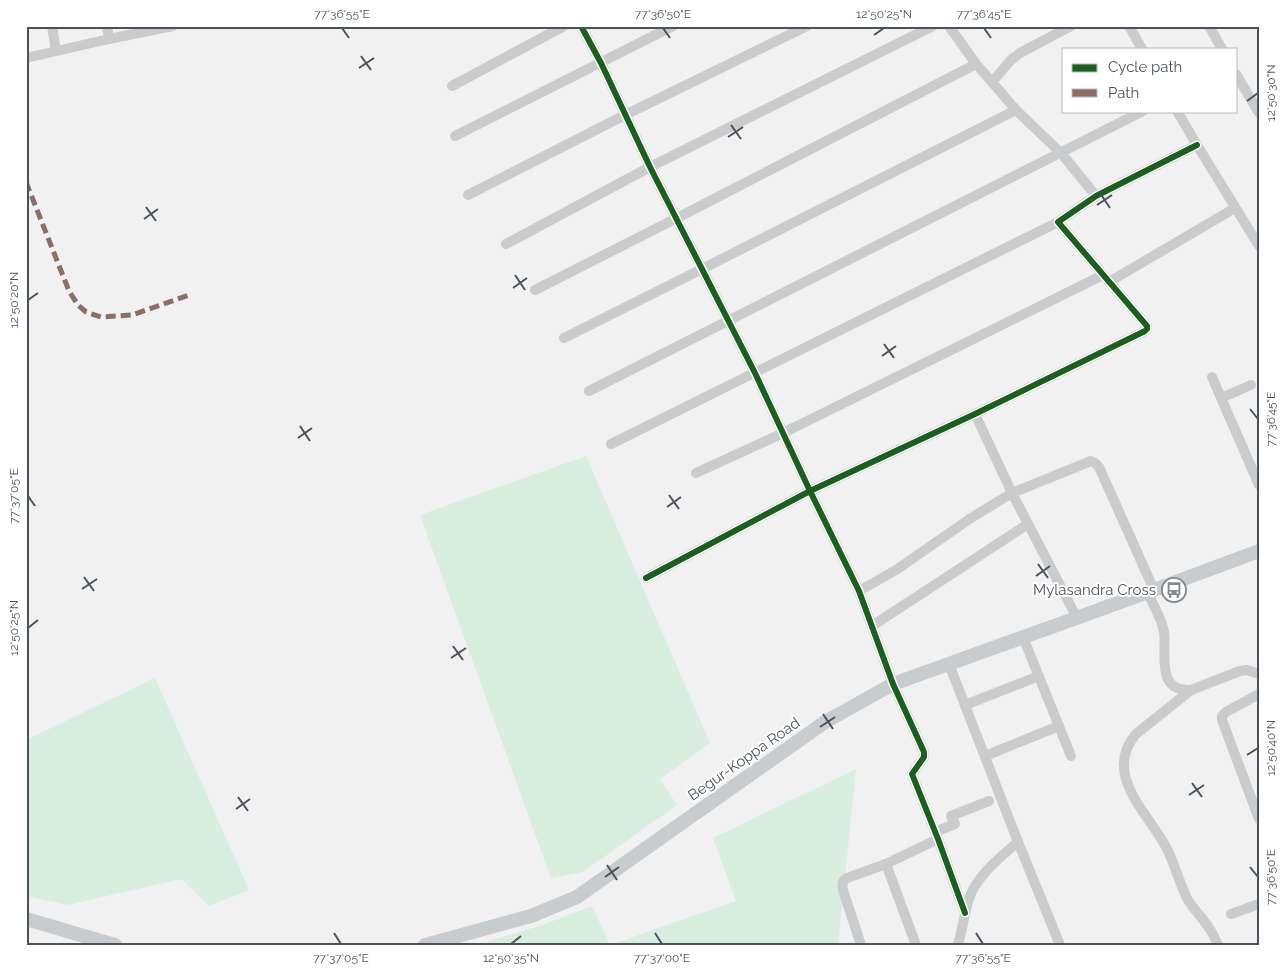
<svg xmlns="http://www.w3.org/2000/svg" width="1285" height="971" viewBox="0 0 1285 971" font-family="Raleway,sans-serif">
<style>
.green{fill:#d8eedf}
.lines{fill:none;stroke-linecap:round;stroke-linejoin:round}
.minor{stroke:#c9cbcc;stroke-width:10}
.secondary{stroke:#c9ccce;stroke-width:14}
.quiet{stroke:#8d6e63;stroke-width:5;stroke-dasharray:10 5;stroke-linecap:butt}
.cycleway-casing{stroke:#fff;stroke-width:9}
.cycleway{stroke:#1b5e20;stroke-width:6}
.ticks{fill:none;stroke:#4a535b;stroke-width:2}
.labels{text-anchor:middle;stroke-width:4;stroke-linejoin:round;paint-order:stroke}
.poi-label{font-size:15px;fill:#4a535b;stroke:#fff;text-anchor:end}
.street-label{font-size:15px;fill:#4a535b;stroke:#fff}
.neatline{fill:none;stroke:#4a535b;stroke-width:2}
.ticks-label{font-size:12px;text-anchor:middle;fill:#4a535b}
</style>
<rect width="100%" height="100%" fill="#f1f1f1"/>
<!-- green -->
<g class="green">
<polygon points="586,456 710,743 660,779 677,805 583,872 551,878 420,515"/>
<polygon points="155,678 249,890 209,906 181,879 67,905 26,896 26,740"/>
<polygon points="856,769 838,945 477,945 545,924 592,906 610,945 736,901 713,838"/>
</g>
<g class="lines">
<!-- minor -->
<g class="minor">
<polyline points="52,26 56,51"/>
<polyline points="107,26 109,39"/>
<polyline points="581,26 601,63 650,167 755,373 810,491 859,591 893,684 924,752 924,757 912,774 938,839 965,913"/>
<polyline points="949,26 976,64 992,82 1016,110 1061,153 1096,196"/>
<polyline points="1129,26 1142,49"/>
<polyline points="1209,26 1222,49"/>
<polyline points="26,58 109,39 173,26"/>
<polyline points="1236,74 1259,113"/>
<polyline points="992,82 1011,60 1020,53 1071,26"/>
<polyline points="452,86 564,26"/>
<polyline points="1177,111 1197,145 1259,246"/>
<polyline points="455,136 673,26"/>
<polyline points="468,195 625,115 807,26"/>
<polyline points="506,244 650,167 933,26"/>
<polyline points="1109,282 1235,208"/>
<polyline points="535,290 677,218 976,64"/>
<polyline points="564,338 702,269 1016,110"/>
<polyline points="1212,377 1259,485"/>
<polyline points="589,391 1143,111"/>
<polyline points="1221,398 1251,385"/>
<polyline points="975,414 1012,493 1077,618"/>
<polyline points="611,444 1058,222"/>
<polyline points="696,473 783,433 1103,275"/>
<polyline points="646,578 810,491 975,414 1145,331 1147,329 1147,326 1058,222 1096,196 1197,145"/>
<polyline points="859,591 896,570 971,518 1012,493 1091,461 1095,463 1099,467 1154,590"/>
<path d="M1148,593C1153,605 1162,619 1164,632C1167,654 1155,692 1191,690L1240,671L1247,670L1259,674"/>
<polyline points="872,626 1028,524"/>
<polyline points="1023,637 1071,756"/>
<path d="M949,664L1018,842C1000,857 974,878 968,902C964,916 962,931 958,945"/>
<path d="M1191,690L1136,734C1102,774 1148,813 1166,847C1175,864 1179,883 1188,900C1194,910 1203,918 1209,928C1213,933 1215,939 1218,945"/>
<polyline points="1259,694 1226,712 1222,716 1222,720 1259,819"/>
<polyline points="965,705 1039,676"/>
<polyline points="985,756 1059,726"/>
<polyline points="935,832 955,824 951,816 989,801"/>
<polyline points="1018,842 1060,945"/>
<polyline points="886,864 916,945"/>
<polyline points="1231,914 1259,904"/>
<path d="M861,945L843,890C842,884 842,881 847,878L886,864L938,839"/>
</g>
<!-- secondary -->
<g class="secondary">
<polyline points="26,919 115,945"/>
<polyline points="425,945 531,916 577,897 825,722 893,684 1154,590 1259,551"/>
</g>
<!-- quiet -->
<polyline class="quiet" points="26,182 69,291 78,305 86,312 101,317 132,315 189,295"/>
<defs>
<g id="cycleway">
<polyline points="581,26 601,63 650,167 755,373 810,491 859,591 893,684 924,752 924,757 912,774 938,839 965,913"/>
<polyline points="646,578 810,491 975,414 1145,331 1147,329 1147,326 1058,222 1096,196 1197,145"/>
</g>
</defs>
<!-- cycleway casing -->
<use href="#cycleway" class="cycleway-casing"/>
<!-- cycleway -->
<use href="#cycleway" class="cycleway"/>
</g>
<!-- ticks -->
<path class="ticks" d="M342,28L349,38M663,28L670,38M984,28L991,38M874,35L884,28M361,56L371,70M359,68L374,58M1247,101L1258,93M731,125L741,139M728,137L743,127M1100,193L1110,208M1097,205L1112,195M146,207L156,221M144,219L158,209M515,275L525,290M513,288L527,278M28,300L38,293M884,344L894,358M882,356L896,346M1250,409L1258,419M300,426L310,441M298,438L312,428M669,495L679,509M28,496L35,506M667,507L681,497M1038,564L1048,578M1036,576L1050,566M84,577L94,591M82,589L97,579M28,628L38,620M453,646L463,660M451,658L466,648M823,714L833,729M820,727L835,717M1247,755L1258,748M1192,783L1202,797M1189,795L1204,785M238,797L248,811M236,809L250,799M607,865L617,880M1250,867L1258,877M605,877L619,867M334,933L341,944M655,933L662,944M976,933L983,944M511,944L521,936"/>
<!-- icons -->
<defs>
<symbol id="bus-ring" viewBox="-11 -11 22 22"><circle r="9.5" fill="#fff" stroke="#848a90" stroke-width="1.5"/><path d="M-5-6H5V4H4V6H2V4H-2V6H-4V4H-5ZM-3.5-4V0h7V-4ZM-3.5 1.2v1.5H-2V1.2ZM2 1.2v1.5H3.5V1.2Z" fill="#848a90"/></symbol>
</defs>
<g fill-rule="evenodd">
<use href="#bus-ring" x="1160" y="576" width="28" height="28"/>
</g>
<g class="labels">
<!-- poi labels -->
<g class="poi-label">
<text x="1156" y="595">Mylasandra Cross</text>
</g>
<!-- street labels -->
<g class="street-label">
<text transform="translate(744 759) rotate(-35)" y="5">Begur-Koppa Road</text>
</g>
</g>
<!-- border -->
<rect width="1285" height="971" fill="none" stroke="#ffffff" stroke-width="55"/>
<!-- legend -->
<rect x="1062" y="48" width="175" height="65" fill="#ffffff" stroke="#b7babd"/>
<rect x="1072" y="64" width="25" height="8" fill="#1b5e20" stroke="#b7babd"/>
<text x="1108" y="72" font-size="15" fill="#4a535b">Cycle path</text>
<rect x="1072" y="89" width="25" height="8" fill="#8d6e63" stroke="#b7babd"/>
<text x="1108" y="98" font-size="15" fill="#4a535b">Path</text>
<rect x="28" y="28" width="1230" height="916" class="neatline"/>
<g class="ticks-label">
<text x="342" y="18">77°36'55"E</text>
<text x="663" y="18">77°36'50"E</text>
<text x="884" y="18">12°50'25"N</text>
<text x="984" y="18">77°36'45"E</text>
<text transform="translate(1271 93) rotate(-90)" y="4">12°50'30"N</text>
<text transform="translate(14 300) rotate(-90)" y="4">12°50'20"N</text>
<text transform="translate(1271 419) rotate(-90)" y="4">77°36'45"E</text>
<text transform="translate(14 496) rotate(-90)" y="4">77°37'05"E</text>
<text transform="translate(14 628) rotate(-90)" y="4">12°50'25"N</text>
<text transform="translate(1271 748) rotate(-90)" y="4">12°50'40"N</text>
<text transform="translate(1271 877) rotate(-90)" y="4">77°36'50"E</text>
<text x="341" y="962">77°37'05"E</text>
<text x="511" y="962">12°50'35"N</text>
<text x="662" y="962">77°37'00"E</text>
<text x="983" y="962">77°36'55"E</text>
</g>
</svg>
